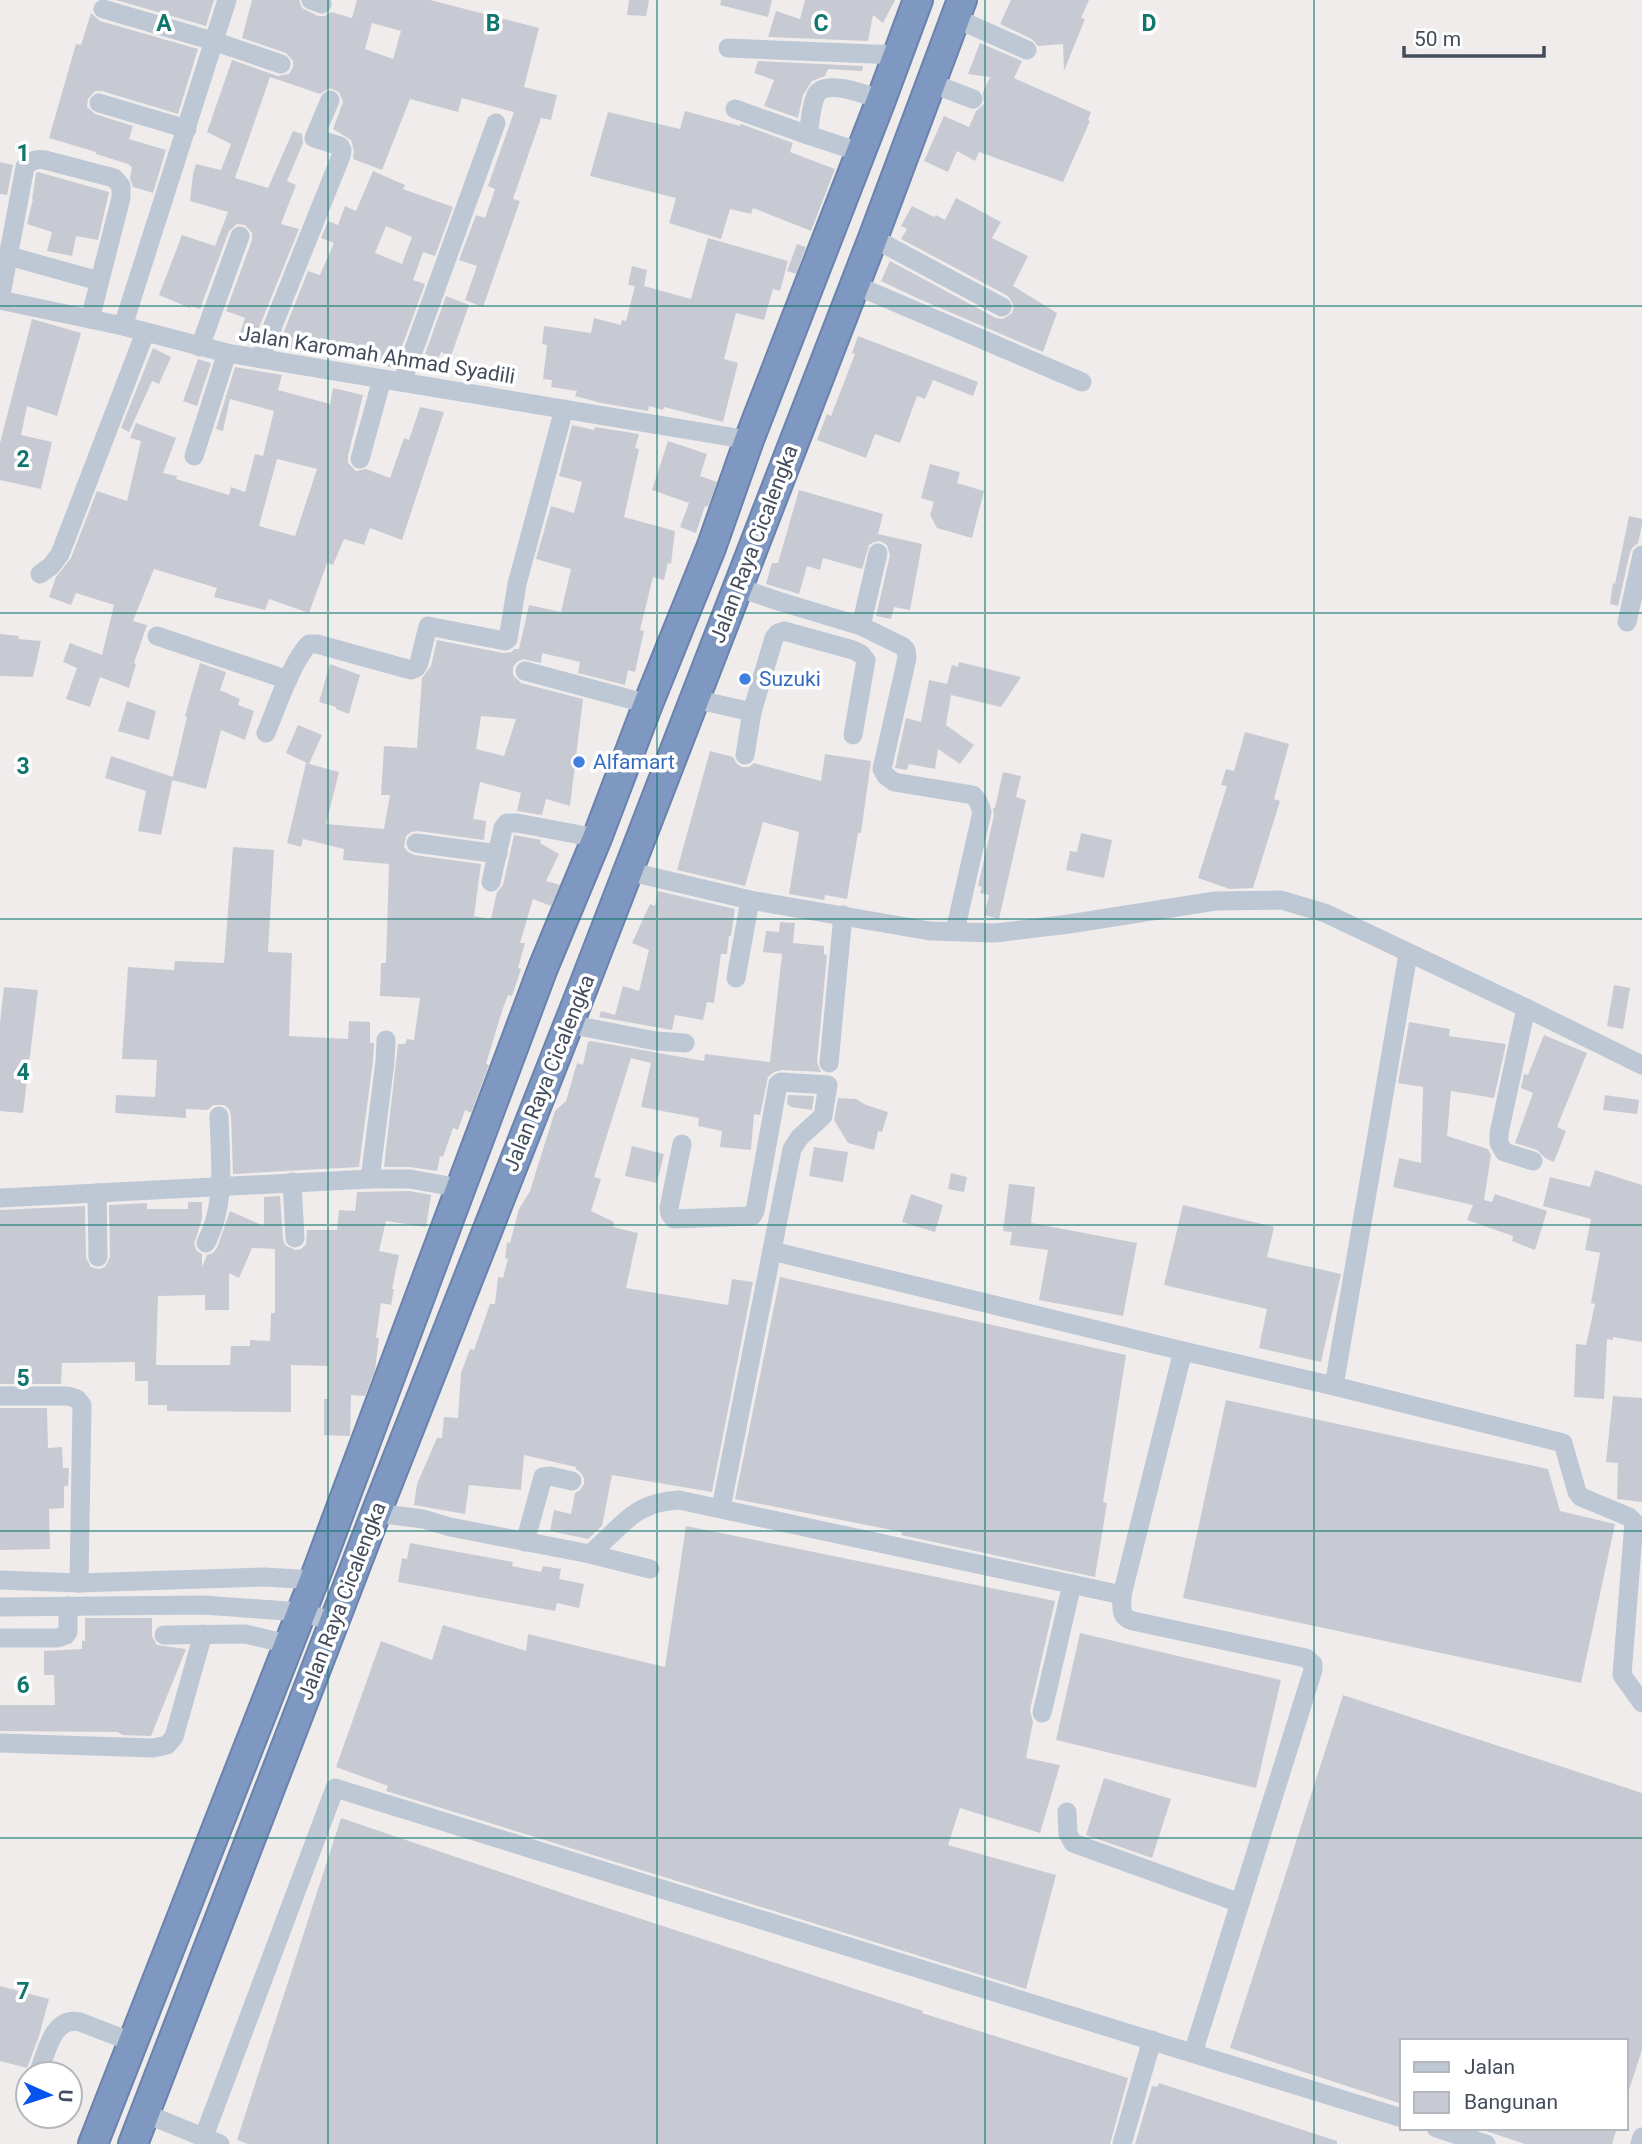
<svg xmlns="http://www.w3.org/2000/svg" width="1642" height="2144" viewBox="0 0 1642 2144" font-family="Roboto,sans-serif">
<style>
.building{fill:#c8cad3;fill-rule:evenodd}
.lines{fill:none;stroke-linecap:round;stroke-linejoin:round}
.highway-casing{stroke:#6a83ad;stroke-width:32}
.minor{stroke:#bec7d4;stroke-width:19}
.highway{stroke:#7e98c1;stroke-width:28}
.grid{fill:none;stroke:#0f766e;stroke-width:2;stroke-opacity:0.55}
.shop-dot{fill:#3f7fe0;stroke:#fff;stroke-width:2.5}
.labels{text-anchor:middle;stroke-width:7;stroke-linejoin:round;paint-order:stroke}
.street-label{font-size:21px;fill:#434d5c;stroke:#fff}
.shop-label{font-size:21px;fill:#366cbe;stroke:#fff;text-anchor:start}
.grid-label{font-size:23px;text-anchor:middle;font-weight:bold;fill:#0f766e;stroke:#fff;stroke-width:7;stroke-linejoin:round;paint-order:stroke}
</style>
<rect width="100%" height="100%" fill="#f0ecec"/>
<!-- building -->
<g class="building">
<polygon points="116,0 214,0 206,26"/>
<path d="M252,0H299L302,8L318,16H325L331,12L352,18L357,0H430L539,28L524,87L557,95L551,120L541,118L513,199L520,201L483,307L465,300L477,266L459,260L476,215L485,218L495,189L488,186L514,112L462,98L458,112L410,99L382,170L353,159L354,151L351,140L333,129L343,102L339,92L329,88L320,94L270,77L235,178L268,188L293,131L302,134L303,143L287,181L296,185L281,224L299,229L252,345L237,342L245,318L226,311L252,240V233L245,225L237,224L229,231L200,309L191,306L190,308L159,295L182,235L215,246L228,212L190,201L193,174L196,164L221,170L231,144L207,132L232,60L278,76L289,74L293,67V61L286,53L242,38ZM372,23L401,31L393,59L365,49Z"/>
<polygon points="629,0 649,0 646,16 627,15"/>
<polygon points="721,0 772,0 768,17 720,5"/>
<polygon points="805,0 895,0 883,23 873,15 868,41 768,37 776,11 800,19"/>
<polygon points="1011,0 1089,0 1081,18 1085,19 1064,71 1063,44 1038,46 1032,39 1000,24"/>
<polygon points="91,13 100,21 198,49 178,114 102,91 95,91 88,99 87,107 95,114 133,126 129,139 166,150 153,193 133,187 130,178 132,167 128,164 96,154 96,152 49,138 76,44 81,45"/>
<polygon points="980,43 1022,61 1014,78 1091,112 1088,120 1090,121 1063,182 979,152 975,161 957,151 948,172 924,161 944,116 969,127 976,111 984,104 983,93 990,77 968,74"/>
<polygon points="758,61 863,66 862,71 828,69 825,76 812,81 803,95 798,118 764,106 774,80 754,73"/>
<polygon points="685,111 740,126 741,124 793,143 790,152 835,169 811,231 753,208 751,214 730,209 721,239 669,223 676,198 590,176 608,112 680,129"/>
<polygon points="0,162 13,165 7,195 0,194"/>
<path d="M373,171L405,185L403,189L453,207L435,256L423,252L413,280L425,284L394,368L378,364V366L360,363L311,346L309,354L290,349L289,351L277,349L308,271L320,275L334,243L321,238L328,221L338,225L345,206L356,211ZM386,226L412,237L402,264L375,253Z"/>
<polygon points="38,172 109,192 98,240 76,236 72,256 47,251 52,232 27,224 33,199 32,199 36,173"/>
<polygon points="956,198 1001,222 992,238 1028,256 1013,286 1057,313 1043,352 919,299 881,281 890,261 996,318 1003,319 1012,313 1014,306 1008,296 901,239 907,229 901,226 912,206 934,217 936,215 945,220"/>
<polygon points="708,238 788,261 780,291 773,289 764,320 736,313 724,359 738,363 723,422 664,407 663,410 649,406 648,411 601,403 575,396 577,391 551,387 552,380 543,379 547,345 542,344 544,326 591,333 594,318 621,325 622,320 626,321 635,286 628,285 632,266 647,270 644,286 691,299"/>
<polygon points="797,244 806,247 796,274 787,271"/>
<polygon points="446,296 469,305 451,356 441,352 438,359 425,354"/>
<polygon points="32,319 81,333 57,416 27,406 21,435 52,442 41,489 0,480 0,443"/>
<polygon points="858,336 978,382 973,396 933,380 925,399 917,396 900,443 875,434 866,458 817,440 827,414 831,416 855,354 852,353"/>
<polygon points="153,348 171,357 159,384 152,381 129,432 121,428"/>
<polygon points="198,359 211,363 197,406 183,401"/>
<path d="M235,367L282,375L278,390L330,404L333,388L363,395L348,456V463L356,471L366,469L390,478L404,438L409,440L420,407L444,412L402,540L370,528L364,545L344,539L333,565L327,563L309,613L269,599L265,610L214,597L217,588L154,569L133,621L147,625L134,663L136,664L129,688L100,677L90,707L66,699L77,668L63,662L70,643L102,655L114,605L76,593L71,605L49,597L56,577L71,558L97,491L127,501L141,441L130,438L136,423L176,438L163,473L177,476L176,479L229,495L231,487L245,492L255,454L263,456L274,411L230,399L223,431L216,429ZM277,459L317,469L295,536L259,526Z"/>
<path d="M572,425L594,430L595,427L639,434L635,448L639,449L624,517L675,531L671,564L668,563L664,580L653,577L640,630L644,631L635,672L628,670L625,685L578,673L580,662L542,653L541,663L523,659L517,662L513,667V675L521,683L583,699L570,806L546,799L542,815L517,811L521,793L480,782L473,819L486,821L484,840L418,831L411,832L406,836L404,847L408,852L414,855L481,864L474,916L491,919L497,892L503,885L514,835L541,840L540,843L559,854L546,881L560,885L551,906L533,899L520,943H525L518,968L521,969L512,996L508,995L502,1011L486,1064L489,1065L471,1113L465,1110L458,1130L453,1128L443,1157L440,1156L437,1171L410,1167H384L398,1044H405L407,1039L414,1040L420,998L380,996L381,963H386L389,864L343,860L344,849L303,839L301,847L287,843L306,763L339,772L326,824L384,829L390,795H381L384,746L417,748L422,678L431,666L437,640L503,653L511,652L515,649H519L529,605L561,612L571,569L536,559L551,506L574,513L582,482L559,476ZM481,716L516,719L504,756L476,749Z"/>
<polygon points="668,441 707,454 700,476 717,482 708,507 705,506 696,533 680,527 689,503 652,490"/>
<polygon points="930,464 960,472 957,483 984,491 972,538 937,528 930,515 934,502 921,498"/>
<polygon points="799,490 883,514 878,534 922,544 910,610 894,607 891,619 876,616 890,555 887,545 880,541 874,542 869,545 862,569 823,558 820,570 807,566 799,594 766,584 772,563 778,563"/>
<polygon points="1629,516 1642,519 1642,525 1638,543 1633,547 1630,552 1618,606 1610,604 1613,583 1615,584"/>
<polygon points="0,634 19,636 18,639 41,641 33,677 0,676"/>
<polygon points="959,662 1021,677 1001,707 951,695 946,725 974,745 960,764 938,749 935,769 909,764 907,770 895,768 906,718 921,722 929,680 947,684 952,665 958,667"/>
<polygon points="200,663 226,672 220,690 240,699 238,705 254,711 245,740 221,730 206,789 172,780 187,717 185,716"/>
<polygon points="330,664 360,675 349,714 336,709 336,707 319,702"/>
<polygon points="127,701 156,711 149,740 118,731"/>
<polygon points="298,725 322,735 309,764 286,753"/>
<polygon points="1245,732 1289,744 1274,799 1280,801 1253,888 1230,889 1198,878 1227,786 1221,785 1226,769 1234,771"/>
<polygon points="710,751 733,757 737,764 742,767 749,767 754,763 821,781 825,754 871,761 861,833 858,833 847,899 825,895 824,900 789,894 799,832 763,822 745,886 677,870"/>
<polygon points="111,756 173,777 161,835 138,831 146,791 105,778"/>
<polygon points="1003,772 1021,776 1016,797 1026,800 999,919 984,915 989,895 980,893 982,887 978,886 994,815 993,808 995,808"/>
<polygon points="1081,833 1112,840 1104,878 1066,870 1070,851 1077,852"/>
<polygon points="233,847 274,850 268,952 292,953 289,1036 348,1039 349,1021 370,1022 370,1043 374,1043 373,1061 359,1167 233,1174 231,1116 229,1109 224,1105 213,1105 208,1110 186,1109 186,1118 115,1113 116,1095 155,1097 157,1060 122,1059 128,967 174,970 175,961 224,963"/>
<polygon points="658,891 735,909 731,936 729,936 727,954 721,954 714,1003 707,1002 703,1020 675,1015 672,1030 599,1017 601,1011 615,1015 623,986 639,991 649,950 632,943 650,904 655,906"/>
<polygon points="780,922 795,923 793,943 824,946 824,954 827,955 817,1062 821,1072 782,1070 774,1072 768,1077 760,1115 754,1114 751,1150 720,1147 722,1131 698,1126 699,1118 641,1107 651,1063 631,1058 594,1177 601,1179 591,1211 614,1222 613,1227 638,1233 626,1288 728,1305 732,1279 753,1282 712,1492 612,1475 602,1526 588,1539 550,1531 554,1510 571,1514 575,1493 580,1490 584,1484 584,1478 581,1473 576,1469 576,1467 524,1455 521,1490 469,1485 465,1514 414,1505 417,1484 437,1438 442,1438 444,1417 458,1418 461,1373 470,1349 474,1350 490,1304 495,1304 498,1277 503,1278 508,1259 505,1258 507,1242 510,1243 519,1209 530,1191 555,1111 566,1101 577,1063 583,1065 588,1042 591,1041 704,1061 705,1054 770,1062 782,954 763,952 766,931 779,932"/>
<polygon points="1614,985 1630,988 1623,1029 1607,1026"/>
<polygon points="4,987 38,990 23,1113 0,1111 0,1023"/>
<polygon points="1409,1022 1450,1029 1449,1036 1506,1044 1494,1098 1451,1091 1447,1136 1488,1149 1491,1155 1484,1200 1492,1202 1495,1194 1547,1211 1535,1250 1512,1241 1513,1236 1467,1220 1473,1205 1393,1187 1399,1158 1421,1163 1423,1087 1398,1083"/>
<polygon points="1544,1035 1587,1053 1557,1127 1566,1131 1554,1162 1545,1158 1537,1150 1515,1143 1533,1093 1521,1088 1524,1074 1528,1075"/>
<polygon points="788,1095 814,1096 812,1110 791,1107 787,1104"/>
<polygon points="1605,1095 1639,1100 1637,1114 1603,1110"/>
<polygon points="838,1098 856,1099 866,1105 888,1112 882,1132 878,1131 874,1150 848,1143 834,1120"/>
<polygon points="632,1146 664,1154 657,1183 625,1176"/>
<polygon points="814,1147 848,1152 843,1182 809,1176"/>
<polygon points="1595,1170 1642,1185 1642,1342 1613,1337 1613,1340 1607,1339 1604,1399 1574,1397 1576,1344 1586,1345 1595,1304 1591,1303 1600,1253 1585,1250 1591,1219 1543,1206 1550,1177 1590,1187"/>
<polygon points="951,1173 967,1177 964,1192 948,1189"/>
<polygon points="1009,1184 1035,1187 1031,1223 1137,1243 1123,1316 1039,1300 1048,1250 1010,1245 1012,1232 1003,1231"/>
<path d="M409,1191L431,1195L426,1227L386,1221L379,1251L399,1255L392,1289H394L391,1305L381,1303L376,1338H379L375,1370L365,1396L351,1395L350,1436L324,1435V1399H328V1366L291,1365V1412L167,1411V1405H148V1381H135V1362L62,1363L61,1384H0V1210L85,1206L86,1258L91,1267L99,1269L105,1267L110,1257L109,1205L147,1203V1209H188V1202H202V1219L194,1244L197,1251L202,1254V1267L207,1255L213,1253L217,1248L230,1211L264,1226V1197L280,1196L283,1239L285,1245L295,1250L301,1249L306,1244L307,1230H337L339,1210L355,1211L357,1192ZM252,1248L275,1249V1313H271L270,1341L250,1340V1346H231L230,1365H156L158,1296L205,1295V1310H229V1273L239,1278Z"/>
<polygon points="911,1194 943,1205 935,1232 902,1222"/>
<polygon points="1183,1205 1274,1227 1267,1257 1341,1274 1321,1362 1259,1348 1267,1309 1164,1285"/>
<polygon points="780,1277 1126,1355 1103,1502 1107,1503 1095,1577 901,1535 902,1532 735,1499"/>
<polygon points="1613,1396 1642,1398 1642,1502 1617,1499 1618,1463 1606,1462"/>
<polygon points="1226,1400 1548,1469 1560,1511 1615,1524 1581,1683 1183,1598"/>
<polygon points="0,1408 47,1408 48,1448 62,1447 63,1468 69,1468 68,1486 64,1486 64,1508 49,1509 50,1549 0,1550"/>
<polygon points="686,1526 1055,1601 1030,1710 1033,1722 1026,1758 1060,1765 1040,1833 960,1808 948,1845 1056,1875 1026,1989 386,1791 388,1786 336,1767 381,1641 432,1660 443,1625 526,1651 528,1634 665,1667"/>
<polygon points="410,1543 513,1562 512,1566 541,1572 543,1566 561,1569 559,1579 584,1584 579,1608 557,1603 555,1611 398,1582 402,1558 407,1559"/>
<polygon points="85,1618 152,1618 152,1636 157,1645 186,1649 151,1736 123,1735 117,1732 0,1731 0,1705 55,1705 54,1675 44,1675 44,1651 82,1649 82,1641 85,1641"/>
<polygon points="1080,1633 1281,1680 1256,1788 1056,1740"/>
<polygon points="1343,1695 1642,1793 1642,2050 1629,2090 1626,2089 1626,2041 1402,2041 1402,2104 1230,2048"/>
<polygon points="1104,1778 1171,1799 1152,1858 1086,1835"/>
<polygon points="341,1818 580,1899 923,2011 922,2013 1128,2078 1110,2144 248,2144 237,2140"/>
<polygon points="0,1986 49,1999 39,2036 27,2068 0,2061"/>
<polygon points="1159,2083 1337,2141 1337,2144 1135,2144 1152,2086 1157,2087"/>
<polygon points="1486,2128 1617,2128 1612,2144 1525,2144 1486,2131"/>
</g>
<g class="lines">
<defs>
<g id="highway">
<polyline points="93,2144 314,1580 543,968 597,838 648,704 711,548 749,440 881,100 918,0"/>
<polyline points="133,2144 376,1513 584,985 873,238 962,0"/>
</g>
</defs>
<!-- highway casing -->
<use href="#highway" class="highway-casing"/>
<!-- minor -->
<g class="minor">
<polyline points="311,0 322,4"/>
<polyline points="103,9 213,41 281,64"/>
<polyline points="955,18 1027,50"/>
<polyline points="728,48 898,55"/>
<polyline points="931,83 973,99"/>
<polyline points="99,103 187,129"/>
<polyline points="735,109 808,135"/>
<path d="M860,152L808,135C810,123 811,106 816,95C825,78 868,95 881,100"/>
<polyline points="873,238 1002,307"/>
<polyline points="9,256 99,281"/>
<polyline points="855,285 1082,382"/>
<polyline points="0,300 123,326 227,353 749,440"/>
<path d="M0,300L25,167C31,161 36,158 45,160L114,178L121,186V198L90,319"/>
<polyline points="123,326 227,0"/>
<polyline points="200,347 240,236"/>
<polyline points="260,358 341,156 342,150 340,146 314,138 330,100"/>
<polyline points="402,382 496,123"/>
<polyline points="194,456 227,353"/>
<polyline points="360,459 382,379"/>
<polyline points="40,574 51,566 60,554 145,333"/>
<polyline points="737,587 778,601 861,626 902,646 906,650 907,658 882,769 886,776 894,782 973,795 978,801 982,812 955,931"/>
<polyline points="1627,622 1642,555"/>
<polyline points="861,626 878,553"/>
<polyline points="157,636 288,680"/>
<polyline points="525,671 648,704"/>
<polyline points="694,699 752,712 774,638 778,633 784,631 853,650 861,654 866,660 853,735"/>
<path d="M266,733C276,709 292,661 309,644H317L411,670L416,668L419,663L428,626L505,641L508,639L517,584L564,409"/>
<polyline points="745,755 752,712"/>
<polyline points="416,843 498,854"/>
<polyline points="627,871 750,900 930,931 995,933 1069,924 1215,901 1281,900 1325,913 1526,1008 1642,1065"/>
<polyline points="491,882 503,828 507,823 517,823 597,838"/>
<polyline points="1408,954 1334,1386 1563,1443 1577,1492 1581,1497 1629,1517 1634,1522 1622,1675 1642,1703"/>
<polyline points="736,978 750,900"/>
<polyline points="1526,1008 1499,1133 1499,1143 1504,1152 1533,1161"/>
<polyline points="568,1024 656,1041 685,1043"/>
<polyline points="829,1063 843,915"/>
<polyline points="682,1144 669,1208 670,1214 674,1219 752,1216 755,1211 778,1084 781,1082 828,1085 823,1116 800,1137 792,1149 721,1508"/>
<polyline points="370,1179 385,1062 386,1040"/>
<polyline points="292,1182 295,1238"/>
<polyline points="97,1193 98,1257"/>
<polyline points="0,1198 370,1179 410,1179 460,1188"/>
<path d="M206,1243C227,1202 220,1161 219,1116"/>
<polyline points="772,1251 1183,1351 1334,1386"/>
<path d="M1183,1351L1122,1595C1122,1608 1119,1617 1133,1621L1306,1658L1313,1664V1670L1193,2053"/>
<polyline points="0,1396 68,1396 77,1399 82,1405 79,1583"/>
<polyline points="376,1513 423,1519 450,1527 590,1554 650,1569"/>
<polyline points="525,1542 543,1477 550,1476 572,1481"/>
<path d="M590,1554C622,1527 633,1502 679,1500L1122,1595"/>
<polyline points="0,1580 79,1583 265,1577 314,1580"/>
<polyline points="0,1607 203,1605 301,1612 335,1622"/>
<polyline points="164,1635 245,1634 288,1644"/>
<polyline points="0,1638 57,1638 66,1635 68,1632 68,1606"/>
<polyline points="1042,1713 1072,1584"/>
<polyline points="0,1743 153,1748 167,1745 174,1737 203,1634"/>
<polyline points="1067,1812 1068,1834 1073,1843 1240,1903"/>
<path d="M38,2074C46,2055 52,2015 80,2022L132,2042"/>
<polyline points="144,2113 220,2144"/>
<polyline points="1436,2128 1486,2144"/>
<polyline points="203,2139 335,1788 1402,2118"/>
<polyline points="1122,2144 1152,2040"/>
<polyline points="1640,2144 1642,2137"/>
</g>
<!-- highway -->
<use href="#highway" class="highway"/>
</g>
<!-- grid -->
<path class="grid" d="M328,0V2144M657,0V2144M985,0V2144M1314,0V2144M0,306H1642M0,613H1642M0,919H1642M0,1225H1642M0,1531H1642M0,1838H1642"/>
<!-- markers -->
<g class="shop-dot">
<circle cx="745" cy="679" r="7"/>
<circle cx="579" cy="762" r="7"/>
</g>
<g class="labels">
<!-- street labels -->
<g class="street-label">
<text transform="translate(377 355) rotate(9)" y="7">Jalan Karomah Ahmad Syadili</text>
<text transform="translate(754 544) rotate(-69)" y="7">Jalan Raya Cicalengka</text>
<text transform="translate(549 1073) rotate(-68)" y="7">Jalan Raya Cicalengka</text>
<text transform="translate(342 1601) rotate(-69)" y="7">Jalan Raya Cicalengka</text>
</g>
<!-- shop labels -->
<g class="shop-label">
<text x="759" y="686">Suzuki</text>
<text x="593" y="769">Alfamart</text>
</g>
</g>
<g class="grid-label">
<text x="164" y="31">A</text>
<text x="493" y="31">B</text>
<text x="821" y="31">C</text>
<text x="1149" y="31">D</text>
<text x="23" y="161">1</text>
<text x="23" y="467">2</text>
<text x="23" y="774">3</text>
<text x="23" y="1080">4</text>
<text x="23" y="1386">5</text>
<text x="23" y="1693">6</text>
<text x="23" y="1999">7</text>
</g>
<!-- legend -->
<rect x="1400" y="2039" width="228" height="91" fill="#ffffff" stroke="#b4b8be" stroke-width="2"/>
<rect x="1414" y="2062" width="35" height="10" fill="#bec7d4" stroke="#b4b8be" stroke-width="2"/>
<text x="1464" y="2074" font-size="21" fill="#434d5c">Jalan</text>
<rect x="1414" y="2092" width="35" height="21" fill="#c8cad3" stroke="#b4b8be" stroke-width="2"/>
<text x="1464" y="2109" font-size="21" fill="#434d5c">Bangunan</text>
<!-- north arrow -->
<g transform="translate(49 2095) rotate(93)"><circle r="33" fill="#ffffff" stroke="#b4b8be" stroke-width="2"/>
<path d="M0-5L12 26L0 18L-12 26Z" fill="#0653f0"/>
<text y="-10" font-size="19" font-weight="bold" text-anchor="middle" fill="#434d5c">U</text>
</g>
<!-- scale -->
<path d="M1404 46v10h140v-10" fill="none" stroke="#434d5c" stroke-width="3.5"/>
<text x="1414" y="46" font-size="21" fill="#434d5c" stroke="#ffffff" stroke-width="5" paint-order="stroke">50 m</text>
</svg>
